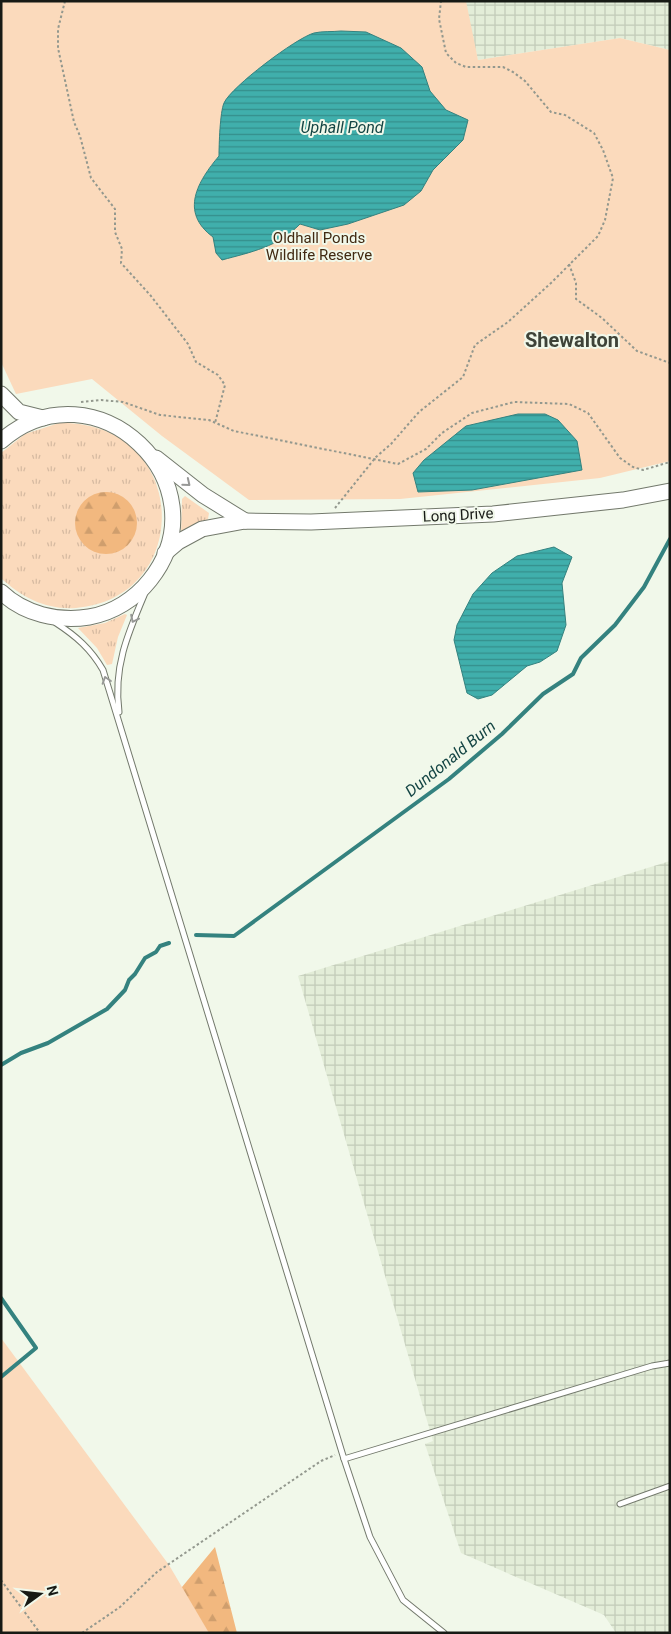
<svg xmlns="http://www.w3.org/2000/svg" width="671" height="1634" viewBox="0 0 671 1634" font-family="Roboto,sans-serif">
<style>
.industrial{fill:url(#industrial-grid)}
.grass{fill:url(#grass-tufts)}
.forest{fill:url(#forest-firs)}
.green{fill:#fbdabc}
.water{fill:url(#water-rules);stroke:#34827f}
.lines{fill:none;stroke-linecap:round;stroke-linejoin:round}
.stream{stroke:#34827f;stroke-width:4}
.service-casing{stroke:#73796c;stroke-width:7}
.secondary-casing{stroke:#73796c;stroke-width:17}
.path{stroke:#93988e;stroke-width:2;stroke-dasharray:2.5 2.5;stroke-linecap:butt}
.service{stroke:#fff;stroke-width:5}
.secondary{stroke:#fff;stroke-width:15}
.oneway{stroke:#979896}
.labels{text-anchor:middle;stroke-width:4;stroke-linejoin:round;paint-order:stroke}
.park-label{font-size:15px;fill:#422a12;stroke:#f1f8ea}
.street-label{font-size:15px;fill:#171a15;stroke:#f1f8ea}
.water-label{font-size:16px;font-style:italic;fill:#144544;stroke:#f1f8ea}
.district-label{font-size:20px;font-weight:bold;fill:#3e4338;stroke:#f1f8ea}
</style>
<defs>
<pattern id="industrial-grid" width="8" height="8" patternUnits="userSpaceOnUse" patternTransform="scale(1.25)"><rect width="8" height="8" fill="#e3edd8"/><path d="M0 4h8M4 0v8" fill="none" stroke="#c2cbb8"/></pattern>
<pattern id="grass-tufts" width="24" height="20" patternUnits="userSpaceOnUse" patternTransform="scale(1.25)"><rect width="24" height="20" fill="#fbdabc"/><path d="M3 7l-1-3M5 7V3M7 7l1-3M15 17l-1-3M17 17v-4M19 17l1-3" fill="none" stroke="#d6baa1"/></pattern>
<pattern id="forest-firs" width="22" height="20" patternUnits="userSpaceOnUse" patternTransform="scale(1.25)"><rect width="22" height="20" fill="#f2b87f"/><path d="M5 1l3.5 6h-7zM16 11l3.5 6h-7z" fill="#cf9e6d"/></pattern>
<pattern id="water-rules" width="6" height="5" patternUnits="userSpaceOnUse" patternTransform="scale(1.25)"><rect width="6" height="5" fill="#40afac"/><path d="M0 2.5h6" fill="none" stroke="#358e8b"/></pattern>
</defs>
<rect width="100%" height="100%" fill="#f1f8ea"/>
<!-- industrial -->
<g class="industrial">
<polygon points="464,1 670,1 670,50 620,38 478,60"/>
<polygon points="670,861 670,1633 616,1633 604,1615 461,1553 425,1444 433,1441 298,976"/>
</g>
<!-- grass -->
<g class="grass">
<path d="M59,423C190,420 196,598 76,608C47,610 22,598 1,578V453L25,434Z"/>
<polygon points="185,496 209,513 208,519 181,533 182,499"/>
<polygon points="125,614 127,615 118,637 112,664 107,665 97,648 78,628 105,623"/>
</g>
<!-- forest -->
<g class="forest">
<circle cx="106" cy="523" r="31"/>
<polygon points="215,1547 237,1633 113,1633 182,1587"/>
</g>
<!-- green -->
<g class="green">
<polygon points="1,1 466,1 478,60 620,38 670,50 670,461 600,478 400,499 249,500 162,436 92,379 16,394 1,362"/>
<polygon points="1,1338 169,1565 209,1633 1,1633"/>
</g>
<!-- water -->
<g class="water">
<path d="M341,31L366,32L401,48L422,67L430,91L446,110L468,120L463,140L433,170L421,191L404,205L348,224L320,230L300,224C278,247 251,252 222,260L216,253L213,237C179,212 198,181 219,156C219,145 220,112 224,103C231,87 296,38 314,33C322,31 332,32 341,31Z"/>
<polygon points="518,414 545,414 558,420 577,441 582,470 472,490 418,492 413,473 424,460 466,426"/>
<polygon points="554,547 572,557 562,583 566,625 557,651 540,662 527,666 492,695 478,699 467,693 454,640 457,625 473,594 492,573 517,556"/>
</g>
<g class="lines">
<!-- stream -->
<g class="stream">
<polyline points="196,935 234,936 449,779 502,734 543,694 573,674 581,658 615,625 644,587 670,539"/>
<polyline points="1,1065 21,1053 48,1043 107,1009 125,990 129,980 135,974 145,958 156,952 160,946 169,943"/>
<polyline points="1,1298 36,1348 1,1377"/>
</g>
<defs>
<g id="service">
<path d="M56,623C76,636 91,649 103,670L344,1459L652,1366L670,1363"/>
<path d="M119,712C113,667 128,633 145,593"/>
<polyline points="344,1459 370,1537 403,1600 444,1633"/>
<polyline points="620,1504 670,1486"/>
</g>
<g id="secondary">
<polyline points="1,394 19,412 43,418"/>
<path d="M1,441C95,359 226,484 150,580C135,599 113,613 89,617C58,622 24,614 1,592"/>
<polyline points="156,458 203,495 245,521"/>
<polyline points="165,553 178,542 202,529 245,521 311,522 493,514 623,500 670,491"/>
</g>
</defs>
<!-- service casing -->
<use href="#service" class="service-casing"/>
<!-- secondary casing -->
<use href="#secondary" class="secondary-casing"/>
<!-- path -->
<g class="path">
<polyline points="65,1 58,29 58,48 74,122 80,136 91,178 115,209 115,232 122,249 121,263 151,296 188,344 196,362 218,375 225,385 215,423"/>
<polyline points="569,264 576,283 576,299 602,318 637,351 670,363"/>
<polyline points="81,402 101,400 123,402 160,415 209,420 234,431 398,464 426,449 442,433 472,413 514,402 569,404 588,413 620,458 633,467 643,470 670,462"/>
<polyline points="335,508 376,457 391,444 419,412 463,377 475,345 508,322 551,283 598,236 605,220 613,178 603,150 594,133 565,115 551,112 525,81 513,72 503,67 466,67 456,63 446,53 439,19 441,1"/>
<polyline points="1,1580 40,1633"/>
<polyline points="82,1633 120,1607 157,1572 321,1461 335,1455"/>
</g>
<!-- service -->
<use href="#service" class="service"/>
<!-- secondary -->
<use href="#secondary" class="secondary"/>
</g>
<!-- one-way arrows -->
<defs><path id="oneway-chevron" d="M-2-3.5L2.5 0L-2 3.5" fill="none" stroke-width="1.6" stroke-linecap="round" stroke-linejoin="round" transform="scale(1.25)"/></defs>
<g class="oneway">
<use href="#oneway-chevron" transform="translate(187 483) rotate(39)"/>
<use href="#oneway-chevron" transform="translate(134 619) rotate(116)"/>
<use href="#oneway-chevron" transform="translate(106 680) rotate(-108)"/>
</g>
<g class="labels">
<!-- park labels -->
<g class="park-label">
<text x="319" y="243">Oldhall Ponds<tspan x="319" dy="17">Wildlife Reserve</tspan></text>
</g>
<!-- street labels -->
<g class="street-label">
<text transform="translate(458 515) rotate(-3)" y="5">Long Drive</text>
</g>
<!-- water labels -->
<g class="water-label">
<text x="342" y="133">Uphall Pond</text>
<text transform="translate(450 758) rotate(-39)" y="6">Dundonald Burn</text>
</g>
<!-- district labels -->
<g class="district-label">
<text x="572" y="347">Shewalton</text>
</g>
</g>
<!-- border -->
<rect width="671" height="1634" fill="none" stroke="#171a15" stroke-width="5"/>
<!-- north arrow -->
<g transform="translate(40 1594) rotate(75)" stroke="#f1f8ea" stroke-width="4" paint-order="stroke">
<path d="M0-4L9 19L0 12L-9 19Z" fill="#171a15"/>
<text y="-8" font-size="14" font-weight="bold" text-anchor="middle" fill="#171a15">N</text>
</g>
</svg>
